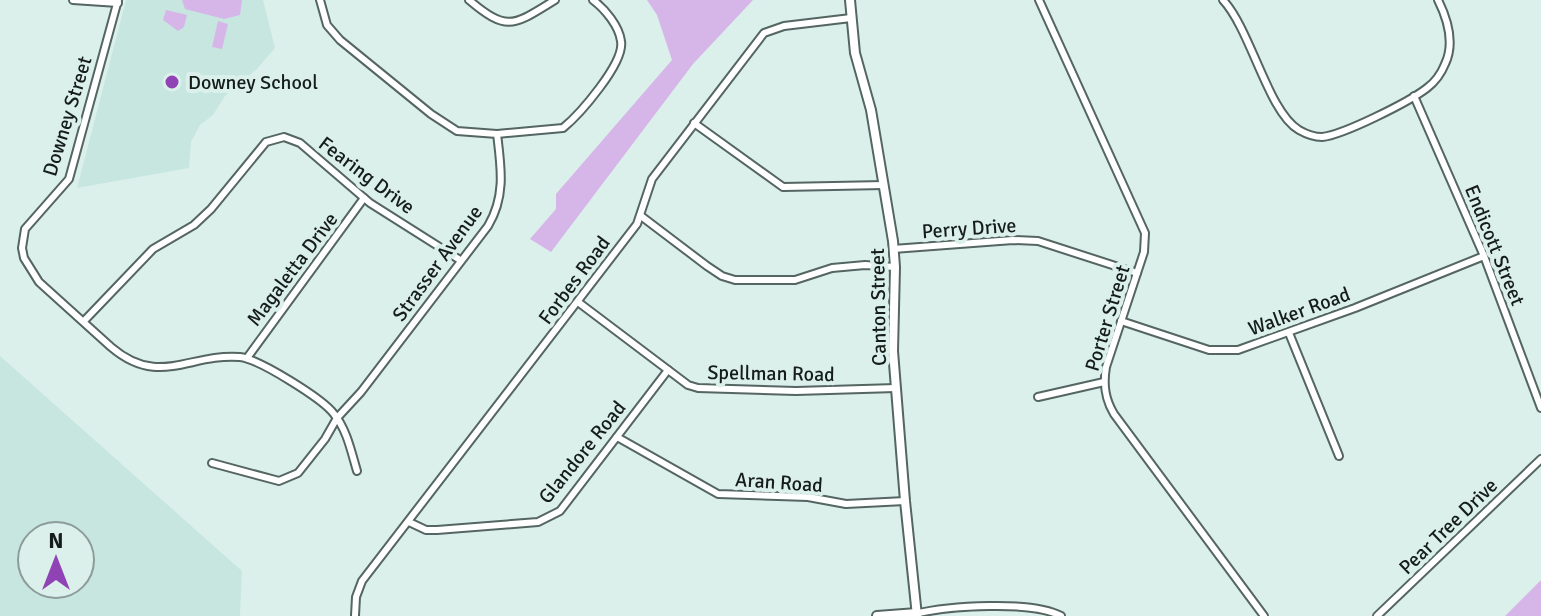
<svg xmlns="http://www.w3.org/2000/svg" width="1541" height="616" font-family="Signika,sans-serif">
  <rect width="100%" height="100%" fill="#dcf0eb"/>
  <!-- built -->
  <g fill="#c8e6e0" fill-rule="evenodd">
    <polygon points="126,0 263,0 275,48 257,69 225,96 213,115 200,125 191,142 189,168 77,188"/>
    <path d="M 0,356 L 242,571 L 240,616 L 0,616 ZM 80,536 L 80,584 L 32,584 L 32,536 Z"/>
  </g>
  <!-- green -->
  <g fill="#d6b5e8">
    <polygon points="182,0 242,0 240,15 224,19 185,9"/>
    <polygon points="647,0 753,0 693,64 551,252 530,239 556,209 556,194 672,60 657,15"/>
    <polygon points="166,10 187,15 184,27 178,31 163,20"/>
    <polygon points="218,21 228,24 222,49 212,47"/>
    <polygon points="1541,580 1541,616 1505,616"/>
  </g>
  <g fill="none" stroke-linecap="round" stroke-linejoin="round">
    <defs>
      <g id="street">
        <polyline points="73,0 118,3"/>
        <path d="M 118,0 L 69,179 L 25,229 L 22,248 L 24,258 L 39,282 L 111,347 C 159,388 189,353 240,357 C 259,359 323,399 334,414 C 347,430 351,451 357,471"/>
        <path d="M 469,0 C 508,33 514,25 555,0"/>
        <path d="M 1039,0 L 1145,233 L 1144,252 L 1106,367 C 1103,385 1105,399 1114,414 L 1264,616"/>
        <path d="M 1223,0 C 1251,30 1268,112 1299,130 C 1306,134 1313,137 1322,137 C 1343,135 1409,102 1427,88 C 1435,82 1441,74 1445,64 C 1455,43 1448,20 1438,0"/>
        <polyline points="1414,96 1484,256 1541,408"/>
        <polyline points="694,123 783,187 884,185"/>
        <path d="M 497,134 L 563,128 C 579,115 625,63 621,41 C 619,26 605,9 593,0"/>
        <polyline points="641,216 707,266 722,276 735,280 795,280 832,268 865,265 895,267"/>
        <polyline points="893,249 1013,240 1038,241 1137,273"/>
        <polyline points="578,302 688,385 698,388 796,391 896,388"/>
        <polyline points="84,321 153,249 194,225 211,209 266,142 284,137 300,143 370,203 460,260"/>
        <polyline points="1121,321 1209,350 1238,350 1355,308 1484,256"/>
        <polyline points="1289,333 1339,456"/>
        <polyline points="247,358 364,198"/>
        <polyline points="1038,397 1104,382"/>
        <polyline points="617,437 718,494 808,497 846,504 905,501"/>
        <path d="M 212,463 L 279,481 L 298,473 L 325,439 L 337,418 L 361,392 L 488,226 C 506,196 501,167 497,134 L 457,131 L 431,114 L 340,40 L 327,25 L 320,0"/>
        <polyline points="409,522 426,530 437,530 538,522 560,511 668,370"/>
        <path d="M 915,614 C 947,606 1032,600 1061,616"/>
        <polyline points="355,616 356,597 362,581 637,224 652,179 764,33 784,26 851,18"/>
        <polyline points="1377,616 1541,459"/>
      </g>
      <g id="secondary">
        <polyline points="850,0 855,53 871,110 893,241 895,267 893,351 905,501 917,616"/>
        <polyline points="877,616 917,613"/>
      </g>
    </defs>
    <!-- street casing -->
    <use href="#street" stroke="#546562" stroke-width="10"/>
    <!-- secondary casing -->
    <use href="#secondary" stroke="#546562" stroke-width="12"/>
    <!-- street -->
    <use href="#street" stroke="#fff" stroke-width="6"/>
    <!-- secondary -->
    <use href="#secondary" stroke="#fff" stroke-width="8"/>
  </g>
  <!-- markers -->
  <circle fill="#9043b4" stroke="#dcf0eb" stroke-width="3" cx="172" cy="82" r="8"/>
  <g text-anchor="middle" stroke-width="8" stroke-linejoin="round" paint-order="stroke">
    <!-- poi labels -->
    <g font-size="20" fill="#151d1b" stroke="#dcf0eb" text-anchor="start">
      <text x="188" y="89">Downey School</text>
    </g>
    <!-- street labels -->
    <g font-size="20" fill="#151d1b" stroke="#dcf0eb">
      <text transform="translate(67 116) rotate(-73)" y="7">Downey Street</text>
      <text transform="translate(367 175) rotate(37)" y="7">Fearing Drive</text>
      <text transform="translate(969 228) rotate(-4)" y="7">Perry Drive</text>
      <text transform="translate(1495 245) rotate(68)" y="7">Endicott Street</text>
      <text transform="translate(437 263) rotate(-54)" y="7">Strasser Avenue</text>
      <text transform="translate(292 269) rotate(-53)" y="7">Magaletta Drive</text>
      <text transform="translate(574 280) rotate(-53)" y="7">Forbes Road</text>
      <text transform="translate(878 307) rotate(-91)" y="7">Canton Street</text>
      <text transform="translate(1299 311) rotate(-20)" y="7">Walker Road</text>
      <text transform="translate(1107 318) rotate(-73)" y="7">Porter Street</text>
      <text transform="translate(771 373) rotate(1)" y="7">Spellman Road</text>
      <text transform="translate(582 452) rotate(-51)" y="7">Glandore Road</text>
      <text transform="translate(779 482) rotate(4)" y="7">Aran Road</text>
      <text transform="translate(1448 526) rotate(-44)" y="7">Pear Tree Drive</text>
    </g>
  </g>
  <!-- north arrow -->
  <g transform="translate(56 560)"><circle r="38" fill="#dcf0eb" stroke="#8c9c98" stroke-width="2"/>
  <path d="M0-6L14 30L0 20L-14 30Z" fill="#9043b4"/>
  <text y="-12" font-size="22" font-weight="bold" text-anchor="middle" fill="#151d1b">N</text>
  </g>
</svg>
